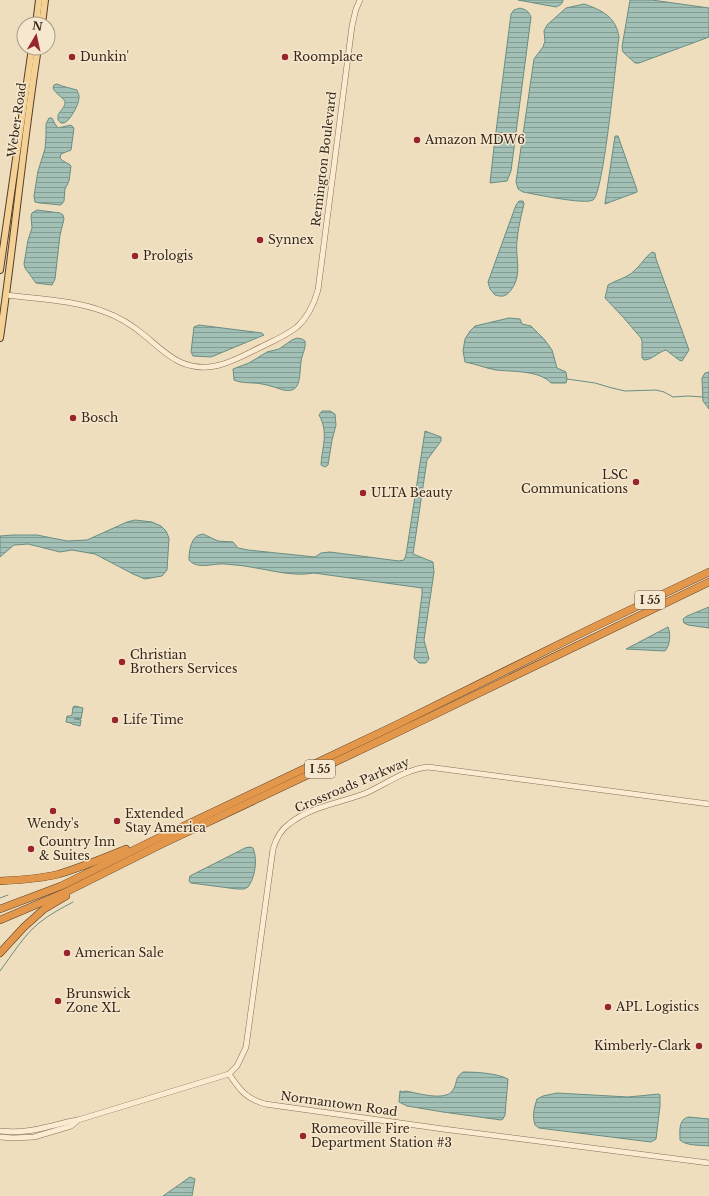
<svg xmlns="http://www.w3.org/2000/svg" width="709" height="1196" font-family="'Libre Baskerville',serif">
  <defs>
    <pattern id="water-rules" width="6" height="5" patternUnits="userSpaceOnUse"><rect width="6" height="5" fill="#a2c0b6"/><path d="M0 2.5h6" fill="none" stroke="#859c93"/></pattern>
  </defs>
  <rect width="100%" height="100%" fill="#efdebe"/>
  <!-- water -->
  <g fill="url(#water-rules)" stroke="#698e83">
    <path d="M 518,0 L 563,0 C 563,4 560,5 556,7 Z"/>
    <polygon points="630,0 652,0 709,8 709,37 639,63 635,63 623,52 622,47"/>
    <path d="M 584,4 C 602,10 616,17 619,37 C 616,58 604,193 593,200 C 585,205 534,194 523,192 L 518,189 L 516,182 L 534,59 L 543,47 L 545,41 L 544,31 L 547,25 L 566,8 Z"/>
    <path d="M 520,8 C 526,10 528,10 531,17 L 511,171 L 507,181 L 490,183 L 494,147 L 511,14 L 514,10 Z"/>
    <path d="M 57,84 C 64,87 70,88 77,90 C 77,91 79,94 79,96 C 80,102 72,117 67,121 C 65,123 64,123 61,123 L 58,120 L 58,115 C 60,111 65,107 65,103 C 66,99 55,94 53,88 L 54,85 Z"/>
    <polygon points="49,118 52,118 55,124 58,128 71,125 74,128 71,150 61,154 60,158 63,161 69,164 71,166 69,181 65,189 64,201 61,205 40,203 35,202 34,196 38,171 45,149 46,136 46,124"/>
    <polygon points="615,136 618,136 637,190 637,192 605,204 605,203"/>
    <path d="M 519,201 L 523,201 L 524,204 C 521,216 518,229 517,241 C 515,258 523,274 511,290 C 506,297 502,297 495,295 L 490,289 L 488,282 L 516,205 Z"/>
    <polygon points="37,210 60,213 63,215 64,219 60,235 55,279 52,285 36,283 25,268 24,264 28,240 32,228 31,216 32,213"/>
    <path d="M 652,252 L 655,253 L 656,259 L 689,350 L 682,361 L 679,360 L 666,350 C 658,352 652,360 644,360 L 642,358 L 642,341 L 641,338 L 623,317 L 605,298 L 608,285 C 616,280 627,278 634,271 C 641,265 645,257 652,252 Z"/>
    <path d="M 509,318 L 520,319 L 522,324 L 531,326 L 544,339 L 552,350 L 557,368 L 566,372 L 567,379 L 566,383 L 551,383 C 539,370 513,372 496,370 C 485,368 476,364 465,362 L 463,351 L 465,339 L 470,331 L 475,326 Z"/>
    <polygon points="199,325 262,333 264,335 211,357 193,356 191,352 194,327"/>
    <path d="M 297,338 L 302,339 L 305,341 C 306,350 302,353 301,362 C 299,377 302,396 280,389 C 274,387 268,385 262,384 C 253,382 243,384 234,380 L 233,369 L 249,363 L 267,352 L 279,349 L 292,340 Z"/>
    <polygon points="709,372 709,409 703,401 702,378 705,373"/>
    <path d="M 322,411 L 330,411 L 335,414 L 336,425 L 332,440 L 328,465 L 325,467 L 321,465 C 322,446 329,433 319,415 Z"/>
    <path d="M 425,431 L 441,437 L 441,441 L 427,460 L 413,554 L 433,562 L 434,572 L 424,640 L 429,659 L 426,663 L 419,663 L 414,658 L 422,594 L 422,588 L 314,573 C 293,577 271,570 250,567 C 241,565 233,565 225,564 C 214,563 197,570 189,560 C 189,550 191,535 203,534 L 218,541 L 233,542 L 238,548 L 248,550 L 315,557 L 321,553 L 330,552 L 399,561 L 404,560 L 406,555 Z"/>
    <polygon points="135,520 152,522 161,526 166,531 169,538 167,570 162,576 145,579 133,574 95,554 72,550 60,552 28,544 14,545 0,557 0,536 13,535 37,535 67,541 87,540 127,522"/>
    <polygon points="709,607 709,628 688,625 684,623 683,619 687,616"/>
    <path d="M 668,627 C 671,634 670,646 665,651 L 626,649 Z"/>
    <polygon points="75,706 83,708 81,719 75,718 74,719 81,720 80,726 72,724 71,723 66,722 67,716 70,716 72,715 73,707"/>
    <path d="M 250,847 L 253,848 C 258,859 255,878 248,887 L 244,889 L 237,889 L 191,883 L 189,881 L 190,876 L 245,848 Z"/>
    <path d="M 463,1072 C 476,1072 496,1073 508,1079 L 505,1115 L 503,1119 L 501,1120 L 443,1112 L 407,1106 L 399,1102 L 400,1091 L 401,1091 L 402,1092 L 406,1091 C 417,1093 446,1102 453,1090 C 458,1082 454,1078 463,1072 Z"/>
    <path d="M 557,1093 L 628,1097 L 659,1094 L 660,1095 L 660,1106 L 656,1139 L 651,1142 L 539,1128 L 535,1125 C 532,1116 534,1108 537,1099 L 543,1096 Z"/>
    <path d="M 689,1117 L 709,1119 L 709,1146 C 700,1145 686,1146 680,1140 C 680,1131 678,1119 689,1117 Z"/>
    <polygon points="190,1177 195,1179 192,1196 163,1196"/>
  </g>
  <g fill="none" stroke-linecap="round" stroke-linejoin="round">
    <!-- stream -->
    <g stroke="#698e83" stroke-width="1">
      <polyline points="567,379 595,383 612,388 625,391 656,390 664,392 673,397 688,396 703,397"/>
      <polyline points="0,898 8,895"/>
      <path d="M 0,971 C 12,955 24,935 39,923 C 50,914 62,908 73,902"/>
    </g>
    <defs>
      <g id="minor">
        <path d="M 6,295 C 38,299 75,300 105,312 C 119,317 132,325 144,335 C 155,344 167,356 180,362 C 211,376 236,359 263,346 C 275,340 287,335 297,327 C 308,317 314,304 318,290 L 352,26 L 356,9 L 360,0"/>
        <path d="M 229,1074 C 240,1090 245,1098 265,1104 L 443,1129 L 709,1163"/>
        <path d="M 0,1131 C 16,1133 32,1131 47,1127 C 58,1125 68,1121 78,1120 L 229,1074 L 237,1066 L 246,1047 L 273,849 C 276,839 280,830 289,824 C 311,806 341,803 366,793 C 386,784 406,769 428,767 L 709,804"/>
        <polyline points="0,1137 13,1138 34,1137 71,1126 78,1120"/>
      </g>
      <g id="major">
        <polyline points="36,24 39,0"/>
        <polyline points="42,24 45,0"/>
        <polyline points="0,270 32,48"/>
        <path d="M 0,338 C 14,242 23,144 38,48"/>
      </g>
      <g id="highway">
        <path d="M 0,881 C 20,880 40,879 59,874 C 82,867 104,858 126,849"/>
        <polyline points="0,909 61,886 148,843 396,725 592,628 709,572"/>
        <polyline points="0,920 66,892 164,843 388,737 709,582"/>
        <polyline points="0,953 24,927 44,909 66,896"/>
      </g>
    </defs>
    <!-- minor casing -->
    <use href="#minor" stroke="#886e56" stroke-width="6"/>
    <!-- major casing -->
    <use href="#major" stroke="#553c2b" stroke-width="8"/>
    <!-- highway casing -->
    <use href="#highway" stroke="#553c2b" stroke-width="8"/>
    <!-- minor -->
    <use href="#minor" stroke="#faebd1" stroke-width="5"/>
    <!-- major -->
    <use href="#major" stroke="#f4d194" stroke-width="6"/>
    <!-- highway -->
    <use href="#highway" stroke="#e2974b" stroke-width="7"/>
  </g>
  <!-- markers -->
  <g fill="#98252c" stroke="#f6e8ce" stroke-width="1.5">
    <circle cx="72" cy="57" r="4"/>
    <circle cx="285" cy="57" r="4"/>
    <circle cx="417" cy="140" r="4"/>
    <circle cx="260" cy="240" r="4"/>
    <circle cx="135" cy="256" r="4"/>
    <circle cx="73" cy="418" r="4"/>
    <circle cx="636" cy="482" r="4"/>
    <circle cx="363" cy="493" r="4"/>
    <circle cx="122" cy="662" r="4"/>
    <circle cx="115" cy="720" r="4"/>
    <circle cx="53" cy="811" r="4"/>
    <circle cx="117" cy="821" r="4"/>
    <circle cx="31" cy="849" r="4"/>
    <circle cx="67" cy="953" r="4"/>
    <circle cx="58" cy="1001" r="4"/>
    <circle cx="608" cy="1007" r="4"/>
    <circle cx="699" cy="1046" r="4"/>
    <circle cx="303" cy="1136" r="4"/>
  </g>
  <g text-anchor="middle" stroke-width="3" stroke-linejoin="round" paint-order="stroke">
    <!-- shield labels -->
    <g fill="#f6e8ce" stroke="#706151" stroke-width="1">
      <rect x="635" y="591" width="30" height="18" rx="3"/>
      <rect x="305" y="760" width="30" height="18" rx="3"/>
    </g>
    <g font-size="11" font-weight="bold" fill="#36271b">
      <text x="650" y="604">I 55</text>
      <text x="320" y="773">I 55</text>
    </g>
    <!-- poi labels -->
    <g font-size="12" fill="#36271b" stroke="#f6e8ce" text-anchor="start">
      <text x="80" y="61">Dunkin'</text>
      <text x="293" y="61">Roomplace</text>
      <text x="425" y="144">Amazon MDW6</text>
      <text x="268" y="244">Synnex</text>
      <text x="143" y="260">Prologis</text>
      <text x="81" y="422">Bosch</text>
      <text x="628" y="479" text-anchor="end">LSC<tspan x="628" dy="14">Communications</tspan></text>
      <text x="371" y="497">ULTA Beauty</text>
      <text x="130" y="659">Christian<tspan x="130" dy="14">Brothers Services</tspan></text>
      <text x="123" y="724">Life Time</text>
      <text x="125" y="818">Extended<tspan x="125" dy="14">Stay America</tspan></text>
      <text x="53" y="828" text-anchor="middle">Wendy's</text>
      <text x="39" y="846">Country Inn<tspan x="39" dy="14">&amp; Suites</tspan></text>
      <text x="75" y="957">American Sale</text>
      <text x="66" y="998">Brunswick<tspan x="66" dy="14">Zone XL</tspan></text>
      <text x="616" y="1011">APL Logistics</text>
      <text x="691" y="1050" text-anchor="end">Kimberly-Clark</text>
      <text x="311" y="1133">Romeoville Fire<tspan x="311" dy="14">Department Station #3</tspan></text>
    </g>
    <!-- street labels -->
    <g font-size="12" fill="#36271b" stroke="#f6e8ce">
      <text transform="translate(17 120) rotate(-82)" y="4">Weber Road</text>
      <text transform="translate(324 159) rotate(-83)" y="4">Remington Boulevard</text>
      <text transform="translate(352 785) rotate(-23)" y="4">Crossroads Parkway</text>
      <text transform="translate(339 1104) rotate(8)" y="4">Normantown Road</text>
    </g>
  </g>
  <!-- north arrow -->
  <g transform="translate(36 36) rotate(9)"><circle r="19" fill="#f6e8ce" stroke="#a99b86"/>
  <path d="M0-3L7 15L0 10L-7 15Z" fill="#98252c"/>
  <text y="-6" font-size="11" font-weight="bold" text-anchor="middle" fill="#36271b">N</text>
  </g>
</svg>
